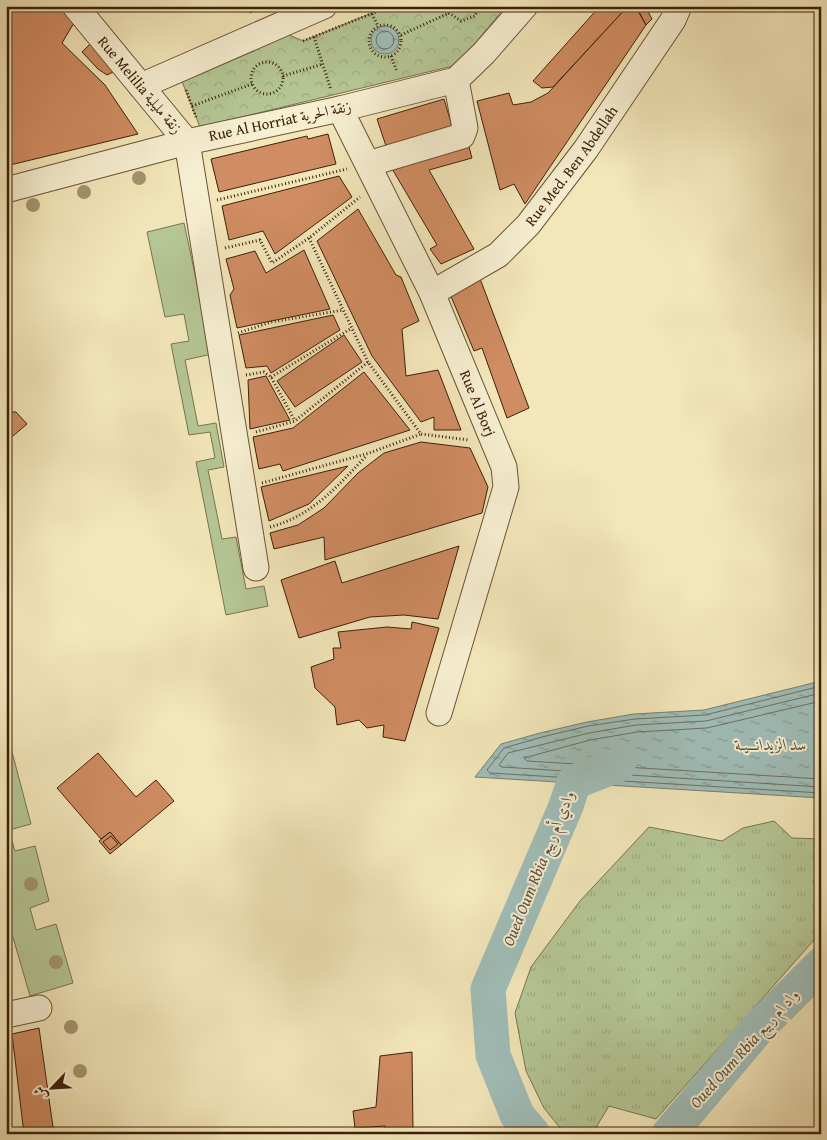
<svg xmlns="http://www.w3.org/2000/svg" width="827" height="1140" font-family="'Gentium Book Plus',Amiri,serif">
  <defs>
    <pattern id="grass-tufts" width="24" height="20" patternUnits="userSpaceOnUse" patternTransform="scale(1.25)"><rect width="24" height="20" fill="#b5c795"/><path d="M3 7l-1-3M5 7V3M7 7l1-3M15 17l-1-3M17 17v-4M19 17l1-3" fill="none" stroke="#9dab7f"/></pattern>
    <pattern id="park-crowns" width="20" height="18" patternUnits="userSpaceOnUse" patternTransform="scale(1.25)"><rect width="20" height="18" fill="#b5c795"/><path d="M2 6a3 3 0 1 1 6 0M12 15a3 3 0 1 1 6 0" fill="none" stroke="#9dab7f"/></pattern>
    <pattern id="water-ripples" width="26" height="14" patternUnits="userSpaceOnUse" patternTransform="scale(1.25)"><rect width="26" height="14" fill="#a0beb9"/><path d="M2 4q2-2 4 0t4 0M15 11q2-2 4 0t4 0" fill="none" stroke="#849a95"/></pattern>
  </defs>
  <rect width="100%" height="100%" fill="#f3e7ba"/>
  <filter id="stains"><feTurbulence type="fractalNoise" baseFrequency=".004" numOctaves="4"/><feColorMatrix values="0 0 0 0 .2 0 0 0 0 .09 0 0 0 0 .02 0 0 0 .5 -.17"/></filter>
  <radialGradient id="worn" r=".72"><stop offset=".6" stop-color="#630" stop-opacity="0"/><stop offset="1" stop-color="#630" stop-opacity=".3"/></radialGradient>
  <!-- grass -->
  <polygon fill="url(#grass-tufts)" stroke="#797450" points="774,821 792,838 821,839 821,932 656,1119 609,1106 592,1134 565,1134 544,1108 526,1071 515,1013 531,967 580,901 649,827 722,841 743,828"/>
  <!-- park -->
  <polygon fill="url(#park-crowns)" stroke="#797450" points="389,6 506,6 457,65 200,127 181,79 287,34 303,41"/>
  <!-- garden -->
  <g fill="#b5c795" stroke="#797450">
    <polygon points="184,223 212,354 185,360 198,426 216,423 224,467 208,470 222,539 236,537 246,589 264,586 268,606 226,615 196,462 215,458 210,432 189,435 171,344 189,341 184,314 165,317 147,232"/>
    <polygon points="11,748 31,824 9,830 15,851 35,846 49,901 30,908 36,930 56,924 73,983 30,996 12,934 6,935 6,750"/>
  </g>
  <!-- water -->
  <g fill="url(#water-ripples)" stroke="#787f73">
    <circle cx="385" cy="40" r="14"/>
    <polygon points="821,681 821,798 475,777 501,744 540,733 587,722 634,714 704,710"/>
  </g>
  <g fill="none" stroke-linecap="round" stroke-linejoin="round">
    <!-- shore -->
    <g stroke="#6e6f62" stroke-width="1">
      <circle cx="385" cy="40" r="9"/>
      <polyline points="821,686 705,715 635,719 588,726 542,737 504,748 487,770 490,773 821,793"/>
      <polyline points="821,693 706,721 636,725 589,733 508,753 499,765 502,767 821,787"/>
      <polyline points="821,701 707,728 637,732 590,740 524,758 527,761 821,779"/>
    </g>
    <!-- river -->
    <g stroke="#a0beb9" stroke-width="35">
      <polyline points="533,1134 517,1115 493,1055 488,989 566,806 574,782 618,765"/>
      <polyline points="669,1134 759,1027 821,965"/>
    </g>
  </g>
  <!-- building -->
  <g fill="#d08c62" stroke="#3d200a">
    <polygon points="6,6 59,6 75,21 62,43 105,85 138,134 6,166"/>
    <polygon points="600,6 628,6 553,87 542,88 533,81"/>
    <polygon points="628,6 635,6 646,25 525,204 514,184 500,190 477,101 509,93 513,105 531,102 548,93"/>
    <polygon points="636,6 645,6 652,19 646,25"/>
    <polygon points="96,38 113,72 107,75 98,69 82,52"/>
    <polygon points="444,99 452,126 386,146 377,119"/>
    <polygon points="328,134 336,164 219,192 211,159 307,136 308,139"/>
    <polygon points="469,147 472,158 429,170 474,249 441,264 430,249 437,245 391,167"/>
    <polygon points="339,176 352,197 275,254 263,231 229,240 222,206"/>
    <polygon points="358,209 396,275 401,277 419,321 402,329 406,376 438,370 461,430 434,430 434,417 421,422 372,356 317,241"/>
    <polygon points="304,250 330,309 237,328 230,295 234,289 226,259 255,251 266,273"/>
    <polygon points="479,276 529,408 507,418 482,348 474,351 450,294"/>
    <polygon points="333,315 340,330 271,373 267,366 246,368 239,335"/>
    <polygon points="344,335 362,362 295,407 277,381"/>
    <polygon points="364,372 410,430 283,471 280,464 259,469 253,437 293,428"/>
    <polygon points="266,376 290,420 250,429 248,380"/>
    <polygon points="6,412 16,412 27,424 6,442"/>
    <polygon points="421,442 470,448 488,487 482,513 325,560 324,537 274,549 270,533 298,525 324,508 358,473 384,453"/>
    <polygon points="348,466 309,504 269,521 261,487"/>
    <polygon points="459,546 438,619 404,615 370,617 299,638 281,580 335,561 342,583"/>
    <polygon points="412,622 439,628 405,741 383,737 384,725 367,728 359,720 337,725 335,707 315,688 311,667 334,659 333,648 341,648 338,632 387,627 411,629"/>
    <polygon points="98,753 136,797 156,780 174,801 121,845 110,832 101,839 57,788"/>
    <polygon points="110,832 121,845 110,854 99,841"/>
    <polygon points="111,836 118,844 110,850 103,842"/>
    <polygon points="39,1028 54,1134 24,1134 12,1034"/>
    <polygon points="412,1052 413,1132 418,1134 386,1134 385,1126 355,1128 353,1111 376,1107 380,1056"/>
  </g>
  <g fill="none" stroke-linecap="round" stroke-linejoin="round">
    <defs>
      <g id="minor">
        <polyline points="75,6 187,142 256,568"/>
        <polyline points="141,86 324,6"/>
        <path id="s1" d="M 340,109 L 432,293 L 504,467 L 506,487 L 439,713"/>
        <polyline points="368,164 462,136 465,128 456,80"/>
        <polyline points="6,190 187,142 340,109 456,80 484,53 525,6"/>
        <path id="s2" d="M 432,293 L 498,255 L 528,225 L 586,149 L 673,20 L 679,6"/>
        <polyline points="6,1015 39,1008"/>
      </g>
    </defs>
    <!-- minor casing -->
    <use href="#minor" stroke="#6a5236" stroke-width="27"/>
    <!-- path -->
    <g stroke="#3d200a" stroke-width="3" stroke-dasharray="1 2.5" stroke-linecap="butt">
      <polyline points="247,6 252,14"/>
      <polyline points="447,6 449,13 461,21 475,16 479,6"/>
      <polyline points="372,14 378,26"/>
      <circle cx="385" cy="41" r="16"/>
      <polyline points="401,35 449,13"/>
      <polyline points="314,37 331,90"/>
      <polyline points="303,41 391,6"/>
      <polyline points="391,56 397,72"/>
      <circle cx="267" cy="78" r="16"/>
      <polyline points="283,76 323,64"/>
      <polyline points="186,90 196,117"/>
      <polyline points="192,106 252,84"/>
      <polyline points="217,200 347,169"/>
      <polyline points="309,238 368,362"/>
      <polyline points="225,248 260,240 272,263 309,238 360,197"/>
      <polyline points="238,333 271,322 343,310"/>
      <polyline points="246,375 264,372 271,377 295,421"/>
      <polyline points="271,377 352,328"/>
      <polyline points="256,432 295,421 368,362 421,434 469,440"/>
      <polyline points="262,483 369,453 421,434"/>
      <path d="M 270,527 C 312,516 338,486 367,455"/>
    </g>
    <!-- minor -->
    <use href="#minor" stroke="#f7efd2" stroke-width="25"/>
  </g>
  <!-- trees -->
  <g fill="#a39570">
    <circle cx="139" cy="178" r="7"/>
    <circle cx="84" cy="192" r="7"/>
    <circle cx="33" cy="205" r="7"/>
    <circle cx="31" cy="884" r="7"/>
    <circle cx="56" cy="962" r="7"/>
    <circle cx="71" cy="1027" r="7"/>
    <circle cx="80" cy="1071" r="7"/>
  </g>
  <g text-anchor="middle" stroke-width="4" stroke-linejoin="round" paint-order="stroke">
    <!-- street labels -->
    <g font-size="15" fill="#3d200a" stroke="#f7efd2">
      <text transform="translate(140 85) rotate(50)" y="5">Rue Melilia زنقة مليلية</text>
      <text transform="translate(280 121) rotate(-12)" y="5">Rue Al Horriat زنقة الحرية</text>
      <text dy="5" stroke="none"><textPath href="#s2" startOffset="192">Rue Med. Ben Abdellah</textPath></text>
      <text dy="5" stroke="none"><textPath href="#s1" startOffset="325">Rue Al Borj</textPath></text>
    </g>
    <!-- water labels -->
    <g font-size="16" font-style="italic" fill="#5b4f3f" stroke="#f7efd2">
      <text x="771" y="750">سد الزيدانـــيـة</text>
      <text transform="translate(538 868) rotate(-68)" y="6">Oued Oum Rbia وادي أم ربيع</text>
      <text transform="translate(744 1048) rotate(-48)" y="6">Oued Oum Rbia واد ام ربيع</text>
    </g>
  </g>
  <!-- margin -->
  <rect width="827" height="1140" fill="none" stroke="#f3e7ba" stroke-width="25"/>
  <rect x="8" y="8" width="812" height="1125" fill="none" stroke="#3d200a" stroke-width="2.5"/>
  <rect x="12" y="12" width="802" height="1115" fill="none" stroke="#3d200a"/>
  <!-- north arrow -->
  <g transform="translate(52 1088) rotate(245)" stroke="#f7efd2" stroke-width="4" paint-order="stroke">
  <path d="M0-4L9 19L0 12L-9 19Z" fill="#3d200a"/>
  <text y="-8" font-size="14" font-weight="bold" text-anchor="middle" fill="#3d200a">ش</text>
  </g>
  <rect width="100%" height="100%" filter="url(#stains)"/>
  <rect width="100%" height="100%" fill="url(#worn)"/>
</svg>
